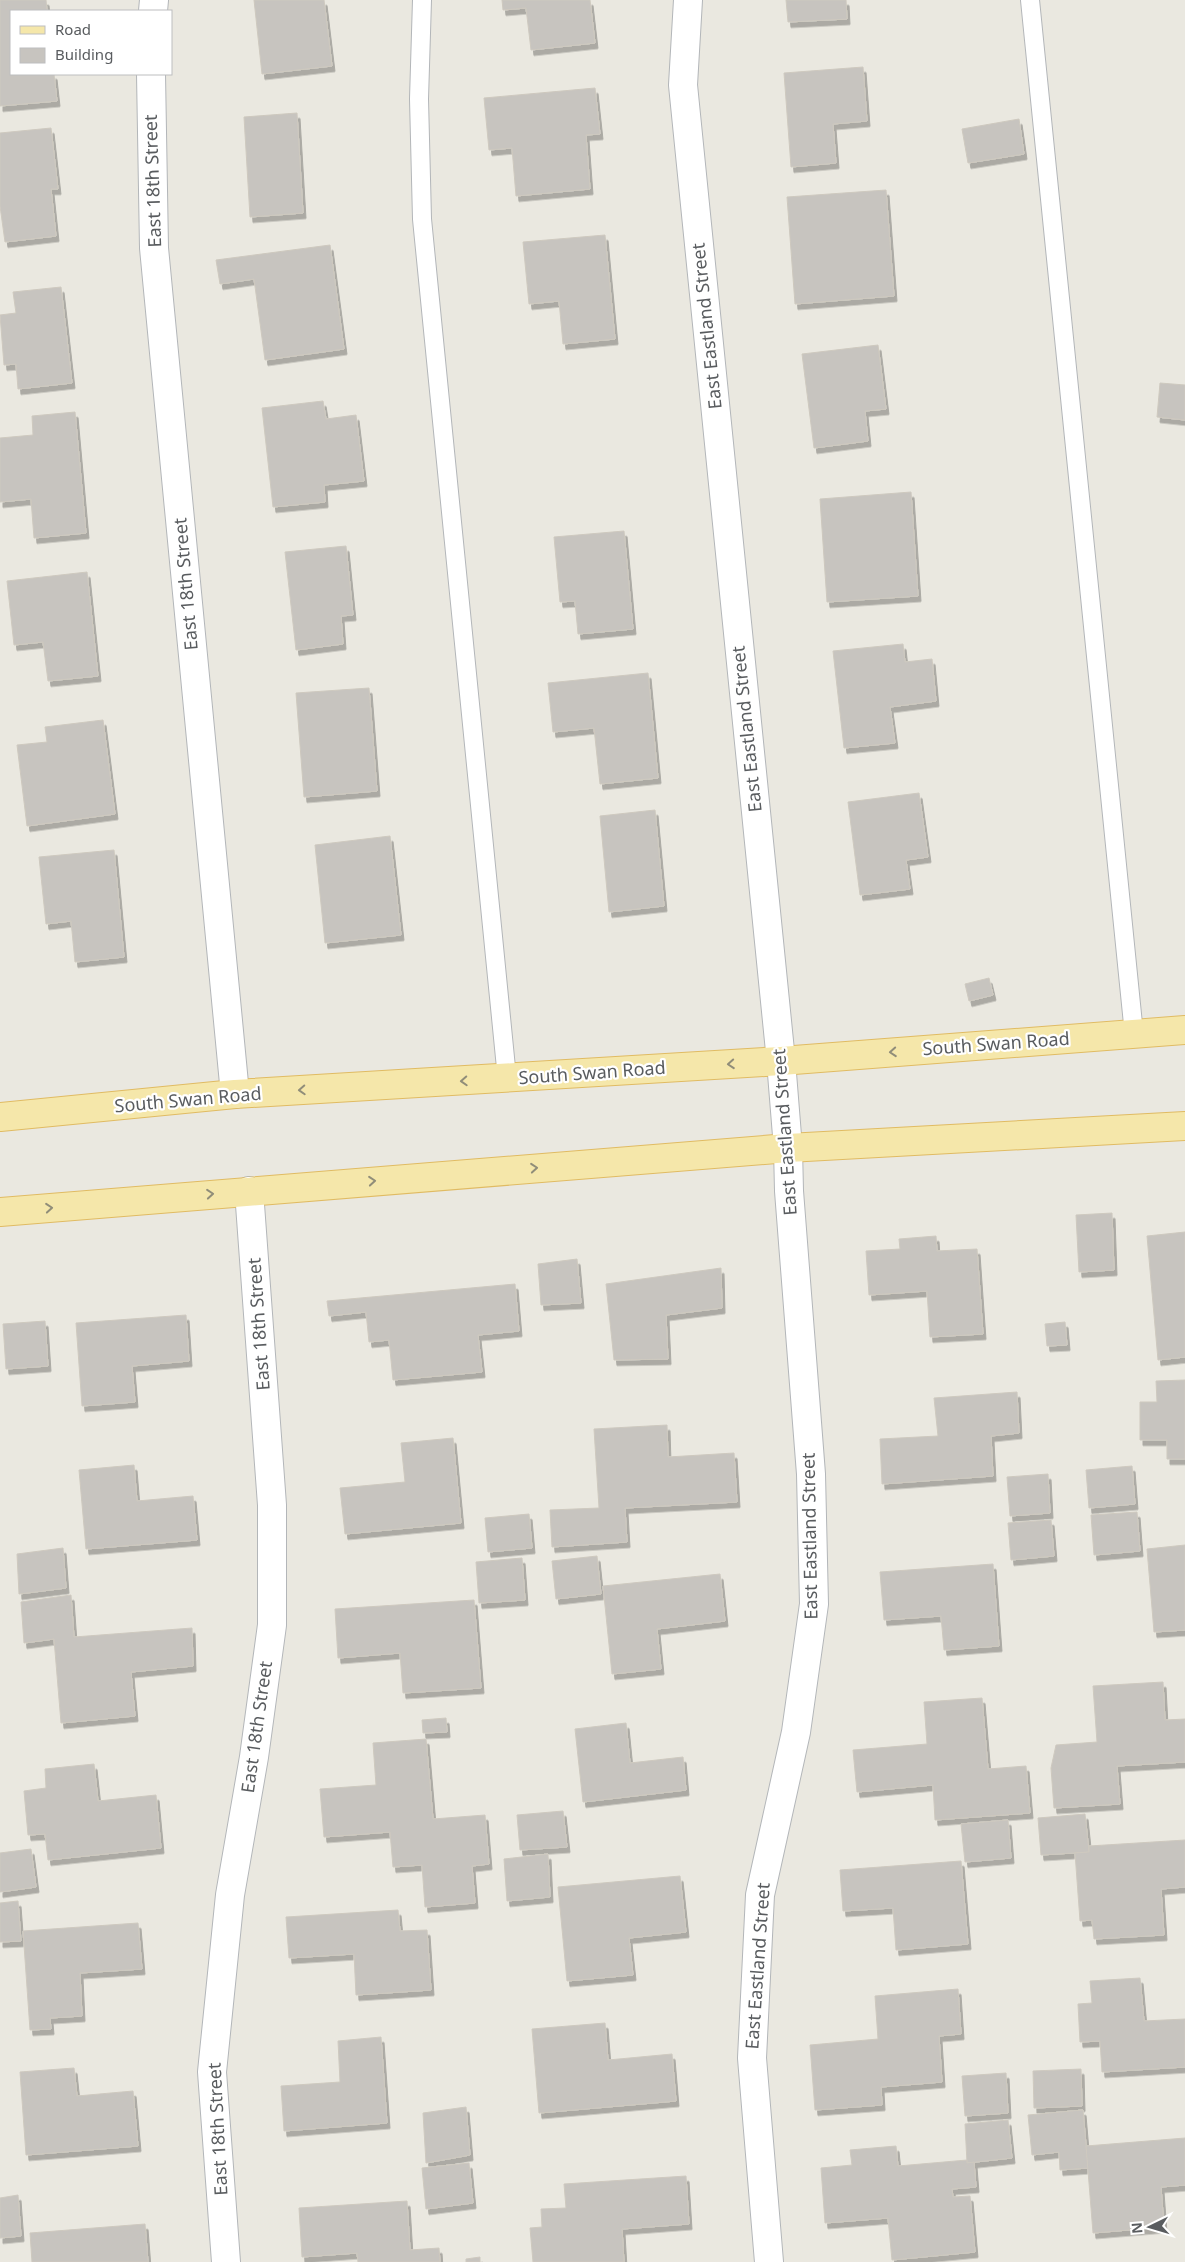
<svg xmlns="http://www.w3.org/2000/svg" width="1185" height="2262" font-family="'Noto Sans',sans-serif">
  <defs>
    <filter id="shadow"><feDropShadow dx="3" dy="5.5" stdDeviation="0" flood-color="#0004"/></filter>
  </defs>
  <rect width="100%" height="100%" fill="#eae8e0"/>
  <!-- building -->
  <g fill="#c7c4bf" stroke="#cec9bf" filter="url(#shadow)">
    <polygon points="0,0 46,0 47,11 11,11 11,74 54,74 57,101 0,106"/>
    <polygon points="254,0 324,0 332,66 262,74"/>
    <polygon points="502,0 590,0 595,43 531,50 526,8 503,10"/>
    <polygon points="786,0 846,0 847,19 788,22"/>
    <polygon points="863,67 867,121 833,124 836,163 791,167 784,73"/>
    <polygon points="595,88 600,134 586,135 590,189 516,196 512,148 489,150 484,98"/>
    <polygon points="297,113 303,213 250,217 244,117"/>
    <polygon points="1019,119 1024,154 968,163 962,129"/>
    <polygon points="51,128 58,189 51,189 56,236 5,242 0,206 0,133"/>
    <polygon points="886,190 894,296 795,304 787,197"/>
    <polygon points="605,235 615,339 563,344 559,301 529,304 523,242"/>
    <polygon points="330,245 344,349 265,360 254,279 220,284 216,260"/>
    <polygon points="61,287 72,383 18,389 16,364 4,365 0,315 16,313 13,292"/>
    <polygon points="878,345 886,409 865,411 868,441 814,448 802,354"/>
    <polygon points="1160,383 1185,385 1185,420 1157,417"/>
    <polygon points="323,401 326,419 356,415 364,481 324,485 325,502 273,507 262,408"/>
    <polygon points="75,412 86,533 34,538 31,499 0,502 0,438 33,435 32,416"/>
    <polygon points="911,492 918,596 827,602 820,499"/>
    <polygon points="624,531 633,629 578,634 575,601 560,602 554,537"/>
    <polygon points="346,546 353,615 341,616 343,644 296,650 285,552"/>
    <polygon points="87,572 98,676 48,681 43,642 14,645 7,581"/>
    <polygon points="903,644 905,662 932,659 936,701 890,707 895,743 844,748 833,651"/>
    <polygon points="648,673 658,778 600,784 594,728 553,732 548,683"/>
    <polygon points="369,688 377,791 304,797 296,693"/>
    <polygon points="103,720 115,814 27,826 17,745 47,742 45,727"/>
    <polygon points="919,793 928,857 906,860 910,889 860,895 848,802"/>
    <polygon points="655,810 664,906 609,912 600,816"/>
    <polygon points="390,836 401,935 325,943 315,845"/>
    <polygon points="114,850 124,957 75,962 71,921 46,924 39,857"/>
    <polygon points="989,978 993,995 969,1001 965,984"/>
    <polygon points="1112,1213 1114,1270 1079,1272 1076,1215"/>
    <polygon points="1185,1232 1185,1357 1158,1360 1147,1236"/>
    <polygon points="936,1236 937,1251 977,1249 983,1334 930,1337 927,1291 869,1295 866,1251 900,1249 899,1239"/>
    <polygon points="577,1259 581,1303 541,1305 538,1264"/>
    <polygon points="721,1268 722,1308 666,1315 668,1359 614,1360 606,1284"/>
    <polygon points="515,1284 519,1331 478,1335 482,1372 393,1380 389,1340 369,1342 366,1312 329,1316 327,1301"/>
    <polygon points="186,1315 189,1361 132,1366 135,1402 82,1406 76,1323"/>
    <polygon points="45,1321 48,1366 6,1369 3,1324"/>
    <polygon points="1065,1322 1067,1345 1047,1346 1045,1324"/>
    <polygon points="1185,1380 1185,1459 1167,1459 1167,1440 1140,1440 1140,1402 1157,1402 1156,1381"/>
    <polygon points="1017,1392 1019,1433 991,1436 993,1476 882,1484 880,1439 938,1436 934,1398"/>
    <polygon points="667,1425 668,1457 734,1453 737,1502 625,1508 627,1542 552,1547 550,1510 599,1508 594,1429"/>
    <polygon points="453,1438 461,1523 345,1534 340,1488 405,1482 401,1443"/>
    <polygon points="134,1465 137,1501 193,1496 197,1540 86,1549 79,1470"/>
    <polygon points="1132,1466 1135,1504 1089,1508 1086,1470"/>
    <polygon points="1048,1474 1050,1513 1010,1516 1007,1477"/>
    <polygon points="1137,1512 1140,1551 1094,1555 1091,1515"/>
    <polygon points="529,1514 532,1548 488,1552 485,1518"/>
    <polygon points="1051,1520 1054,1556 1011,1560 1008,1523"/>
    <polygon points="1185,1545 1185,1630 1154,1632 1147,1549"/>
    <polygon points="63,1548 66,1588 19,1594 17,1554"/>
    <polygon points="597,1556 601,1594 556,1599 552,1561"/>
    <polygon points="522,1558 525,1600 479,1603 476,1562"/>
    <polygon points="993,1564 999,1646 944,1650 941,1616 884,1620 880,1572"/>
    <polygon points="720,1574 725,1621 657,1629 661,1669 612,1674 603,1586"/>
    <polygon points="71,1595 74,1637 192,1628 193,1666 131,1672 135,1716 61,1723 54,1639 24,1643 21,1602"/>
    <polygon points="474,1600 481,1688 403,1693 400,1653 338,1658 335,1609"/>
    <polygon points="1163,1682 1165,1720 1185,1719 1185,1762 1117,1766 1120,1804 1054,1808 1051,1768 1056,1745 1097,1742 1093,1686"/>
    <polygon points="982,1698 988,1769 1026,1766 1030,1813 935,1820 933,1785 857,1792 853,1750 927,1744 924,1702"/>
    <polygon points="446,1718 447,1732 423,1733 422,1720"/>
    <polygon points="626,1723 630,1763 683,1757 686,1790 583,1802 575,1729"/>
    <polygon points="426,1739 433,1819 485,1815 489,1864 472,1866 475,1903 425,1907 422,1865 393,1867 390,1832 324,1837 320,1789 376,1785 373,1743"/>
    <polygon points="94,1764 98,1801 156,1795 161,1848 48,1860 45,1834 28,1835 24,1791 46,1788 45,1769"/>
    <polygon points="563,1811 567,1847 520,1850 517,1815"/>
    <polygon points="1085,1814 1089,1852 1041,1855 1038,1818"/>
    <polygon points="1008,1820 1011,1858 965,1862 961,1824"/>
    <polygon points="1185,1840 1185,1887 1161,1889 1164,1935 1094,1939 1092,1920 1080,1921 1075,1853 1089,1852 1089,1846"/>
    <polygon points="31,1849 36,1887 0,1892 0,1853"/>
    <polygon points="548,1854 550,1897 507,1901 504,1859"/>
    <polygon points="961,1861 968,1944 896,1950 893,1908 843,1911 840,1870"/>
    <polygon points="680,1876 686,1932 629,1938 633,1975 567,1981 558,1887"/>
    <polygon points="18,1901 21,1941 0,1942 0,1903"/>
    <polygon points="398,1910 400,1931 427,1930 431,1990 356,1995 354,1954 289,1958 286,1917"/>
    <polygon points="138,1923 142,1969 80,1973 82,2016 50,2018 51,2029 30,2030 23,1931"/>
    <polygon points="1140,1978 1144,2021 1185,2019 1185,2067 1102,2072 1100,2041 1080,2042 1078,2004 1092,2003 1090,1981"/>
    <polygon points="958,1989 961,2034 939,2036 942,2082 881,2087 882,2105 815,2110 810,2045 878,2039 875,1996"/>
    <polygon points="605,2023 608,2060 672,2054 676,2101 539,2113 532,2029"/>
    <polygon points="381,2037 387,2123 284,2131 281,2086 340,2082 338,2041"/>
    <polygon points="74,2068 77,2096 133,2091 138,2146 26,2155 20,2072"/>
    <polygon points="1081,2069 1082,2106 1034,2108 1033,2071"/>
    <polygon points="1006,2073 1008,2113 965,2116 962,2076"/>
    <polygon points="466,2107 470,2155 426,2163 423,2113"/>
    <polygon points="1083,2110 1088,2168 1060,2170 1059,2152 1032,2155 1028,2115"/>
    <polygon points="1008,2120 1012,2158 967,2163 965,2124"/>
    <polygon points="1185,2138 1185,2185 1161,2187 1164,2227 1093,2233 1086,2146"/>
    <polygon points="896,2146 898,2166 967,2160 967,2163 974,2162 976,2187 952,2189 953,2197 970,2196 975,2252 892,2260 888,2218 825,2223 821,2168 852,2165 850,2150"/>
    <polygon points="469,2163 473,2203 426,2209 422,2168"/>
    <polygon points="686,2176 689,2224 622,2229 624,2262 533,2262 530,2228 542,2227 541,2209 566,2208 564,2184"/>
    <polygon points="18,2195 21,2236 0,2238 0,2198"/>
    <polygon points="407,2201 410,2250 439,2248 440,2262 358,2262 357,2253 302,2257 299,2208"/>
    <polygon points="145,2224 148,2262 32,2262 30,2233"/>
    <polygon points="480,2257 480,2262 466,2262 466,2259"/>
  </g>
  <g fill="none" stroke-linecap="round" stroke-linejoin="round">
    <defs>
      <g id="lane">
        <polyline points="422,0 419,99 422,219 507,1078"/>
        <polyline points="1030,0 1134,1034"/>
      </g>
      <g id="street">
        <polyline points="688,0 683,85 781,1061 788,1148 789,1191 811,1474 814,1604 796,1732 760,1895 752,2058 769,2262"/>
        <polyline points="153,11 154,0"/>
        <polyline points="151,74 154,248 235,1094"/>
        <polyline points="226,2262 212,2072 230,1895 254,1757 272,1625 272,1505 249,1191"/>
      </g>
      <g id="primary">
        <polyline points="0,1117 235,1094 781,1061 1185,1030"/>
        <polyline points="0,1212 788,1148 1185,1126"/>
      </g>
    </defs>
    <!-- lane casing -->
    <use href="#lane" stroke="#b3b6b9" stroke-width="20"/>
    <!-- street casing -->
    <use href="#street" stroke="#b3b6b9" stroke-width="30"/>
    <!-- primary casing -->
    <use href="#primary" stroke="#e0bb63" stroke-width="30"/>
    <!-- lane -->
    <use href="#lane" stroke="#fff" stroke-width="18"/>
    <!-- street -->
    <use href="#street" stroke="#fff" stroke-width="28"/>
    <!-- primary -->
    <use href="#primary" stroke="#f5e7aa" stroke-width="28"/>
  </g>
  <!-- one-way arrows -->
  <defs><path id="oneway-chevron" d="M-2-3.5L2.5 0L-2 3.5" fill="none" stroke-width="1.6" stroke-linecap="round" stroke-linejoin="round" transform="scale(1.25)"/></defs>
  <g stroke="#908d79">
    <use href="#oneway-chevron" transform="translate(893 1052) rotate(176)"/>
    <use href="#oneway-chevron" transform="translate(731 1064) rotate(176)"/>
    <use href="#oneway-chevron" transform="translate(464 1081) rotate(177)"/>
    <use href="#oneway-chevron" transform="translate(302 1090) rotate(177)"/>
    <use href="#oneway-chevron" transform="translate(534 1168) rotate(-5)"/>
    <use href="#oneway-chevron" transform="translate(372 1181) rotate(-5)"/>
    <use href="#oneway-chevron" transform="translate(210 1194) rotate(-5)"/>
    <use href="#oneway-chevron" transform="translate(49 1208) rotate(-5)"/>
  </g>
  <g text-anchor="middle" stroke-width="4.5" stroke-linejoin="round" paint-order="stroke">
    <!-- street labels -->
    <g font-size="18" fill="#595c5f" stroke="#fff">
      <text transform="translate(153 181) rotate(-92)" y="6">East 18th Street</text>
      <text transform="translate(707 326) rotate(-96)" y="6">East Eastland Street</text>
      <text transform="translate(186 584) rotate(-95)" y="6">East 18th Street</text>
      <text transform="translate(747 729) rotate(-96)" y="6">East Eastland Street</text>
      <text transform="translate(996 1044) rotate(-4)" y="6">South Swan Road</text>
      <text transform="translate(592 1073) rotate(-4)" y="6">South Swan Road</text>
      <text transform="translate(188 1100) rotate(-5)" y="6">South Swan Road</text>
      <text transform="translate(785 1132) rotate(-94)" y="6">East Eastland Street</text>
      <text transform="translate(259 1324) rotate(-94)" y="6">East 18th Street</text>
      <text transform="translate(810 1536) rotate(-91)" y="6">East Eastland Street</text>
      <text transform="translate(257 1727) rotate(-82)" y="6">East 18th Street</text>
      <text transform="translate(758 1966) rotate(-86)" y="6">East Eastland Street</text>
      <text transform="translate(218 2129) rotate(-93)" y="6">East 18th Street</text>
    </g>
  </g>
  <!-- legend -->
  <rect x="10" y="10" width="162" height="65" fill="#ffffff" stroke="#bdbebf"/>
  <rect x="20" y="26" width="25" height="8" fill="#f5e7aa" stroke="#bdbebf"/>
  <text x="55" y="35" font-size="15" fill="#595c5f">Road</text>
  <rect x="20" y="48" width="25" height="15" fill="#c7c4bf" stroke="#bdbebf"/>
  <text x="55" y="60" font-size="15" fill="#595c5f">Building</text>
  <!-- north arrow -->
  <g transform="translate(1150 2227) rotate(265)" stroke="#ffffff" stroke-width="4" paint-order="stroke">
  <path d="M0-4L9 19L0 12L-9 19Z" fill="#595c5f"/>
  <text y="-8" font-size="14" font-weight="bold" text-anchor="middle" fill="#595c5f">N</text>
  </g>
</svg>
